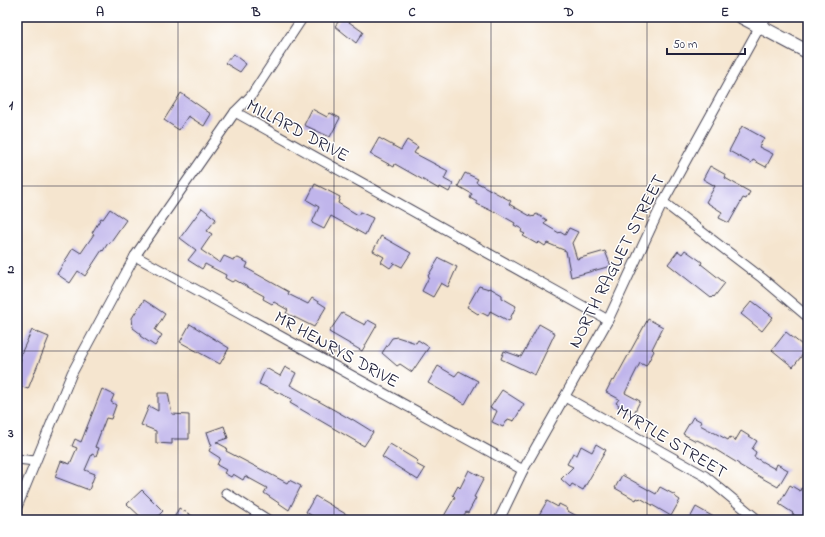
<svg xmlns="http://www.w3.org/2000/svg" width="825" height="537" font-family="'Indie Flower',sans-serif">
  <rect width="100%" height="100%" fill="#fff"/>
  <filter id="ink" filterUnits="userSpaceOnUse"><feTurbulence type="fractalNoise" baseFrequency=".025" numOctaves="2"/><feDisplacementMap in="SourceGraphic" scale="8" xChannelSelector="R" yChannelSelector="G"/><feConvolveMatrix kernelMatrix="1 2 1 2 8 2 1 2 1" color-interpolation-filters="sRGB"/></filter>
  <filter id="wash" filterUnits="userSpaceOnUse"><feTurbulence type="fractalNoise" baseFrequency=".012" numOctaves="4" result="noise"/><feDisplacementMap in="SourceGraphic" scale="16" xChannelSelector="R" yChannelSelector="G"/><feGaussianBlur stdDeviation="0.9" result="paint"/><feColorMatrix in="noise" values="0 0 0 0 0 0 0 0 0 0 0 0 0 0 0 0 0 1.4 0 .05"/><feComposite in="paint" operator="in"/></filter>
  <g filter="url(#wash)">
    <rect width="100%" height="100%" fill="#f5e5cf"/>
    <g id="blocks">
      <!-- building -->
      <g fill="#c0b5eb">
        <polygon points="342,17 363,32 356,43 335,26"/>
        <polygon points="233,54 246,64 240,72 225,63"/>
        <polygon points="181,93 211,114 204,126 188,116 179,130 164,120"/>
        <polygon points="312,109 327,117 330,113 340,118 330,137 304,125"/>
        <polygon points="742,126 764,138 759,147 773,154 766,167 753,160 751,163 729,151"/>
        <polygon points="379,138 401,150 407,140 418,147 414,153 448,171 444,179 453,184 449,192 440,187 439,189 395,164 394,167 370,154"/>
        <polygon points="710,166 726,175 725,178 750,192 746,199 743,198 729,223 719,218 722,212 706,202 715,186 703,179"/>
        <polygon points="465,173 478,179 476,182 511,201 509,204 532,217 533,216 534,217 536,214 547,220 544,224 559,233 560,232 565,235 569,228 578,232 572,243 577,259 605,251 611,266 571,277 566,251 547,243 545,246 539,242 537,244 523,236 525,234 521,232 522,229 514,225 515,223 494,211 494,212 477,204 477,202 470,198 472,194 458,186"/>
        <polygon points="315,184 340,197 338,203 358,215 360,212 373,218 365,235 331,216 324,229 312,223 319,207 307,200"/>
        <polygon points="202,208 216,219 207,231 212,234 201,250 220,263 224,256 233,260 238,258 248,263 246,268 289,292 288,294 308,304 312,298 326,307 314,327 286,313 288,310 274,302 272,304 263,299 264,296 235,280 232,282 225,278 226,275 205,264 202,269 188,260 196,250 180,238"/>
        <polygon points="110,209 126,220 109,244 108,243 103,251 102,250 85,276 78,271 70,283 57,274 73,248 81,253 94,234 92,233 101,218 103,219"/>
        <polygon points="381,236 411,253 402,267 394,263 390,268 381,262 384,257 373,251"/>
        <polygon points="685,250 702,262 701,264 725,283 714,297 713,296 711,298 668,264 678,251 682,254"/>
        <polygon points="439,258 457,267 448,287 441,283 433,297 422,291 429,277 428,276"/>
        <polygon points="479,286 489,289 490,288 502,295 502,298 516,306 509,321 490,311 488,316 480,312 478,314 467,307"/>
        <polygon points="144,300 165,314 155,330 162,335 155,346 140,336 141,334 133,328 132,318 140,305 141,305"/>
        <polygon points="752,301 773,317 762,331 741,314"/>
        <polygon points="342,313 365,325 368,320 377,325 362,351 329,332"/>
        <polygon points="648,319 663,327 652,349 654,351 646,366 640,363 625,393 640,401 633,415 618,407 619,405 616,403 619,399 606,392 612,380 614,381"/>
        <polygon points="190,324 229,348 220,364 180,342"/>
        <polygon points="539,324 555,333 535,375 501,359 504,351 521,357"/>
        <polygon points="32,330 49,337 28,389 17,385 20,377 17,375 17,368 21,359 19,358"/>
        <polygon points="786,332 807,349 793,367 772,350"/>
        <polygon points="397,337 416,343 418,340 429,347 412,372 400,364 397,366 382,353 392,338"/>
        <polygon points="438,366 455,376 459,371 478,381 465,404 428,383"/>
        <polygon points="285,367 296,373 290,385 352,420 352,419 373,432 364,446 290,403 292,399 259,384 266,368 280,376"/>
        <polygon points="102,389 114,395 111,402 116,405 111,419 106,418 95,447 99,448 96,456 92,454 85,470 95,474 89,490 55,477 61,461 70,464 77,448 72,446 75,439 81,442"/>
        <polygon points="502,390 524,404 514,421 508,419 503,427 492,422 497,411 490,408"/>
        <polygon points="158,393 168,393 172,414 189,415 189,439 172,439 172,444 156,443 156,431 141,425 149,406 158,411"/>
        <polygon points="693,417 702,422 700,425 728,440 730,437 735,441 741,431 757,441 752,449 756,452 754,457 775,469 777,464 788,470 778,487 746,469 739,465 739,464 713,448 697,440 696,441 683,434"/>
        <polygon points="224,426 228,438 216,442 227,448 226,451 287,483 289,480 301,486 289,510 264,493 267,488 245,476 243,480 233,474 231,477 224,473 226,470 217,465 220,458 209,451 212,444 211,444 207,432"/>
        <polygon points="390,444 418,461 416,464 425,469 418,480 382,457"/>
        <polygon points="596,444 606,450 583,490 572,484 570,487 561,479 573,467 567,464 573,453 577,455 581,446 592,452"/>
        <polygon points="469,470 484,478 474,497 476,498 468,513 466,512 462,518 459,516 457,520 452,520 444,516 455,497 453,495 458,486 460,488"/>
        <polygon points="622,475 656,494 660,487 675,495 674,496 680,500 671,516 640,498 639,499 637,498 636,500 615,488"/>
        <polygon points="790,485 800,491 801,488 808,491 808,514 804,520 793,520 796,516 792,514 793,513 779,504"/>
        <polygon points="142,490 163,511 154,520 144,520 127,504"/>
        <polygon points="315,496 356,520 312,520 314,517 306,512"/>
        <polygon points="547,501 558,507 559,504 567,508 566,510 584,520 536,520"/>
        <polygon points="696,507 719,520 689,520"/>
        <polygon points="179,508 199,520 173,520"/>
      </g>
    </g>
  </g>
  <g filter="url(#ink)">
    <use href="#blocks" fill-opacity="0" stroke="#423f51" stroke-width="1"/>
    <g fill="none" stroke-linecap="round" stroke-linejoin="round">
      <defs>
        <g id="minor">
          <polyline points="235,112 608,320"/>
          <polyline points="663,202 762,278 808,317"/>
          <polyline points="135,256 523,470"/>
          <polyline points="565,397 705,476 758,520"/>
          <polyline points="17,459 35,461"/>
          <polyline points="226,493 268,520"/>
          <polyline points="17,507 72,373 135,256 235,112 251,96 303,17"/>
          <polyline points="499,520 523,470 608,320 663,202 760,26"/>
        </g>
        <polyline id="tertiary" points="760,26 765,17"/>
        <polyline id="secondary" points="742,17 808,52"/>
      </defs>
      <!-- minor casing -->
      <use href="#minor" stroke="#423f51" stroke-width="11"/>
      <!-- tertiary casing -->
      <use href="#tertiary" stroke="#423f51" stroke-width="13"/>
      <!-- secondary casing -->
      <use href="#secondary" stroke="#423f51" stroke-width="15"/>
      <!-- minor -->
      <use href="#minor" stroke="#fff" stroke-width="9"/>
      <!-- tertiary -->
      <use href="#tertiary" stroke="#fff" stroke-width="11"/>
      <!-- secondary -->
      <use href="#secondary" stroke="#fff" stroke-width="13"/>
    </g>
  </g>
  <!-- grid -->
  <path fill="none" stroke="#22223b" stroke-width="1" stroke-opacity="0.55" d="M 178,17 L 178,520M 334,17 L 334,520M 491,17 L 491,520M 647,17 L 647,520M 17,186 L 808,186M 17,351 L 808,351"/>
  <g text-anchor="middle" stroke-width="3" stroke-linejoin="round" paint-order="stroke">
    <!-- street labels -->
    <g font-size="18" fill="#22223b" stroke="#fff">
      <text transform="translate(298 130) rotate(28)" y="6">MILLARD DRIVE</text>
      <text transform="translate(616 261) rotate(-63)" y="6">NORTH RAGUET STREET</text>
      <text transform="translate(337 349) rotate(29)" y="6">MR HENRYS DRIVE</text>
      <text transform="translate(672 441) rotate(31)" y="6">MYRTLE STREET</text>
    </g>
  </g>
  <!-- margin -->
  <rect width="825" height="537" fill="none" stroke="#fff" stroke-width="44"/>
  <!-- scale -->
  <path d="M667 48v6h78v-6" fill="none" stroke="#22223b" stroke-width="2"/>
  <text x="673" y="48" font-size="12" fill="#22223b" stroke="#ffffff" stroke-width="3" paint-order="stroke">50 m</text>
  <rect x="22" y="22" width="781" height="493" fill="none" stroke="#22223b" stroke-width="1.5"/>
  <g font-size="13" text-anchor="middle" font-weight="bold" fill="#22223b">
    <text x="100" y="16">A</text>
    <text x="256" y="16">B</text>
    <text x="412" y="16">C</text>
    <text x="569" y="16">D</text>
    <text x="725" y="16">E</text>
    <text x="11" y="109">1</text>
    <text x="11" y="273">2</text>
    <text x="11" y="437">3</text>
  </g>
</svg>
